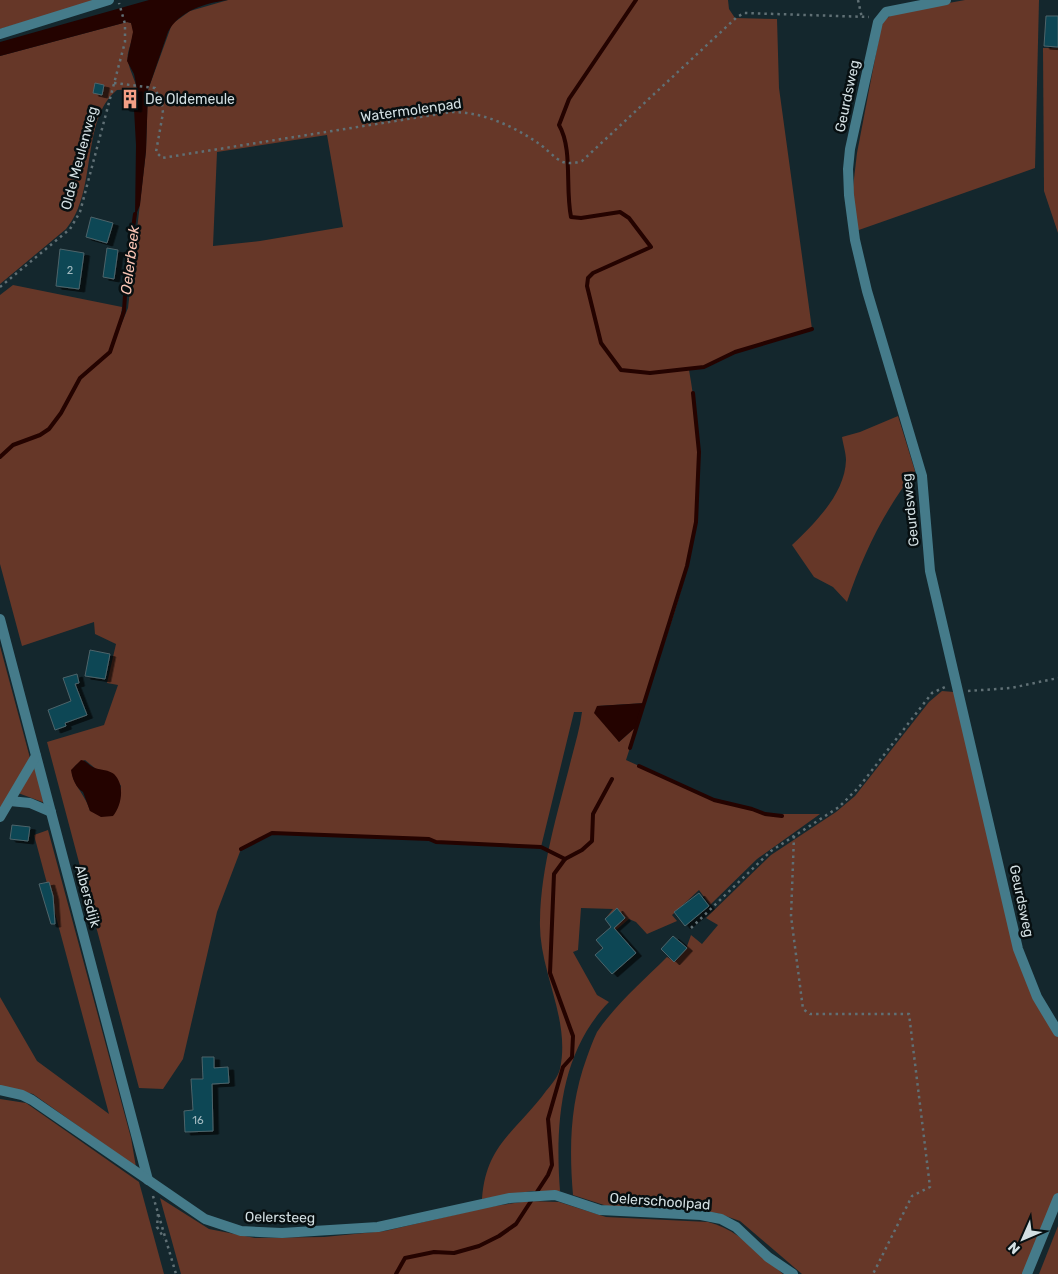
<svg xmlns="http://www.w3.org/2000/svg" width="1058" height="1274" font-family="Rubik,sans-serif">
  <defs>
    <filter id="shadow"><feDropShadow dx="5.5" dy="3" stdDeviation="0" flood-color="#0009"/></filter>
  </defs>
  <rect width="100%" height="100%" fill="#14272d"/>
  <!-- green -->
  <g fill="#663728" fill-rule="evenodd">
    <polygon points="0,0 100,0 0,29"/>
    <path d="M 228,0 L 728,0 L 729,9 L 735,18 L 777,19 L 779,88 L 812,329 L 735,352 L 716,363 L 689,370 C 698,420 701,471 696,522 C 689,580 662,646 645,703 L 597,706 L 619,742 L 637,726 L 626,760 L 714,800 L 752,809 L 765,814 L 820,814 L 757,859 L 710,905 L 699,890 L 672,915 L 677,921 L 647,934 L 636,922 L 629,919 L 616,930 L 605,919 L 613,909 L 581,908 L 578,950 L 573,952 L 597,995 L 609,1002 C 560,1052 555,1125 560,1191 L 532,1191 L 482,1199 C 486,1144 516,1132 546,1091 C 551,1085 558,1077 560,1069 C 571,1018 538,970 540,920 C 541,865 558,812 571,760 C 575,744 580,728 582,712 L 574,712 L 541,847 L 436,842 L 429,839 L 272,833 L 241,849 L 217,912 L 183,1059 L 163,1089 L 139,1088 L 47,742 L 104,725 L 118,685 L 107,683 L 116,644 L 95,634 L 94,622 L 22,646 L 0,564 L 0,295 L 13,285 L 122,307 L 119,330 L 128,308 L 146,151 L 148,90 L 172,24 L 190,11 ZM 327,135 L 343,227 L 260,241 L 213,246 L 217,152 ZM 85,760 L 96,769 L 113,774 L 121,786 L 120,792 L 90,811 C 85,790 56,771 85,760 Z"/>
    <polygon points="965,0 1039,0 1035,168 856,231 853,187 857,153 882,22 894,13"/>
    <path d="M 127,22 L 131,23 C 138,36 125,50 128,62 C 130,71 135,80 137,89 L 117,90 C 80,120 98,192 66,229 L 0,284 L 0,56 Z"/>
    <polygon points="1043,48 1058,48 1058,233 1044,191"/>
    <path d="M 898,416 L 915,471 C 884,511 863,554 847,602 L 833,587 L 814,577 L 792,545 C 815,523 845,494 846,460 C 846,453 843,444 842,437 L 860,432 Z"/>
    <polygon points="0,646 30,758 0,810"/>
    <path d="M 942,691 L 954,692 L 1014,945 L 1045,1017 L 1058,1037 L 1058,1198 L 1029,1274 L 802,1274 L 740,1221 L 717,1213 L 607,1206 L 573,1195 C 569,1147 570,1103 587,1057 C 590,1049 593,1040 597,1032 C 616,1004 643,981 667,957 L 675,962 L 686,949 L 691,935 L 702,944 L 718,925 L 706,918 L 771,855 L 836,812 L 855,796 L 929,702 Z"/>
    <polygon points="35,764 45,803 18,793"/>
    <polygon points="48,830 131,1138 136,1167 33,1094 17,1090 0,1090 0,997 37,1061 109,1114 34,835"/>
    <polygon points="0,1099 26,1103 139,1182 164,1274 0,1274"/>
    <path d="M 160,1198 L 209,1229 L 255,1238 L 324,1237 L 385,1231 L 488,1207 L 528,1201 L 559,1202 L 606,1217 L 708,1222 C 739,1230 760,1254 783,1274 L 181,1274 Z"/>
    <polygon points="1058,1226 1058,1274 1039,1274"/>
  </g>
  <!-- water -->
  <g fill="#240300">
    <path d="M 149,0 L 228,0 C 205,3 179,11 168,32 L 148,90 L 146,151 L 140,205 L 135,217 L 136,145 L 134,109 L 136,108 L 137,89 L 134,74 L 127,61 L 133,32 L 131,23 L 127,22 L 0,56 L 0,42 Z"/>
    <polygon points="645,703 637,726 619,742 594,713 597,706"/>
    <path d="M 81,760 C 87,761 89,766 95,768 C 101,770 109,770 114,774 C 125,785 122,805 113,816 L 101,817 L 90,811 L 83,792 C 76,788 72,778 71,770 Z"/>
  </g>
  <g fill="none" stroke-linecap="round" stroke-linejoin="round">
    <!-- stream -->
    <g stroke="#240300" stroke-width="4">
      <path d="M 636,0 L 569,99 L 559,125 C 573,149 565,188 571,217 L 581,218 L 620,212 L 629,218 L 651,247 L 593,273 L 588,278 L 587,286 L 601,343 L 621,370 L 650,373 L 704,367 L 735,352 L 812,329"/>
      <polyline points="0,457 13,445 40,435 49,429 61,413 80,378 110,352 124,311 126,279 135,214"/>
      <polyline points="630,748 687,566 696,522 699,452 693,393"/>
      <polyline points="639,766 714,800 752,809 765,814 782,816"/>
      <polyline points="241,849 272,833 429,839 436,842 541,847 565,859 582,850 592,841 593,814 612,779"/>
      <polyline points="396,1274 405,1258 434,1252 454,1253 479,1246 499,1236 516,1224 548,1175 552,1165 548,1119 563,1067 572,1057 573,1036 550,973 554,874 565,859"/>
    </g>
  </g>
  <!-- building -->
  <g fill="#0a4755" stroke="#4e646a" filter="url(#shadow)">
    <polygon points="1046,16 1058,16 1058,47 1044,46"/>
    <polygon points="95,83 104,85 102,95 93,93"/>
    <polygon points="124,89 137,89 136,109 124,108"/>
    <polygon points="91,217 113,223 107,243 86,237"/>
    <polygon points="107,248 118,250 114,279 103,277"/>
    <polygon points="60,249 84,253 79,289 56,286"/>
    <polygon points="90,650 110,654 105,679 85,676"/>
    <polygon points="77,674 79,683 75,684 87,715 65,723 66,726 55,730 48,710 71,701 63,678"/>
    <polygon points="12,825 30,827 28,841 10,839"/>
    <polygon points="49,882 53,896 55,924 51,924 39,884"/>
    <polygon points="699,893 709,906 685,926 674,912"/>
    <polygon points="617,908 625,918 614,928 636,953 612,974 595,955 603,948 596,940 611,927 605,919"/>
    <polygon points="673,936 687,948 674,962 661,949"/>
    <polygon points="202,1057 214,1057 214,1068 228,1067 229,1083 212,1084 213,1131 185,1132 184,1111 193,1110 191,1079 203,1079"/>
  </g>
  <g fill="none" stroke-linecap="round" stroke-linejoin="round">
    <!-- path -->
    <g stroke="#607075" stroke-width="2.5" stroke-dasharray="2.5 4" stroke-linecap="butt">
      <polyline points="858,0 862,18"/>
      <path d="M 114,83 L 155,88 L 162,105 L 163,113 L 156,152 L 162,158 L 452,112 C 483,112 513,126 538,143 C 546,148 555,159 563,162 C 570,164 576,163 582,161 L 737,17 L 744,13 L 869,17"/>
      <polyline points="0,287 70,229 80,212 125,42 125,24 119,3"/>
      <polyline points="968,691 1011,688 1058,678"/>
      <polyline points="794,836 791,916 803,1009 810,1014 909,1014 930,1187 912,1196 873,1274"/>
      <polyline points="691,928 771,851 839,807 859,787 932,693 947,686"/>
      <polyline points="153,1196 176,1274"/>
      <polyline points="158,1214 157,1227 164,1238"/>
    </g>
    <!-- street -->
    <g stroke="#457b8a" stroke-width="10">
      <polyline points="946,0 886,12 878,22 850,149 848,169 849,195 855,240 867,291 922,476 930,571 1018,949 1037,997 1058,1032"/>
      <polyline points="0,34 109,0"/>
      <polyline points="0,619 148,1180"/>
      <polyline points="10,801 30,803 51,812"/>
      <polyline points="0,817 36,756"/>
      <polyline points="0,1090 22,1095 32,1100 205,1219 241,1231 282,1233 378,1227 510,1198 555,1195 600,1210 701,1215 721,1219 736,1227 768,1257 793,1274"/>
      <polyline points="1027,1274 1058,1198"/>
    </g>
  </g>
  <!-- icons -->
  <defs>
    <symbol id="building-bare" viewBox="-9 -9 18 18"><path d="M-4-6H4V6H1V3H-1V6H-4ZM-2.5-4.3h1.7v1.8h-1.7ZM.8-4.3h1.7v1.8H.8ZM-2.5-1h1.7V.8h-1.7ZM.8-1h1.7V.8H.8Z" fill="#f39f85" stroke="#070f11" stroke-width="2.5" paint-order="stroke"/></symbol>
  </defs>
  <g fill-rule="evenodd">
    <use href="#building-bare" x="116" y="85" width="28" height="28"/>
  </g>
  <g text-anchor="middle" stroke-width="5" stroke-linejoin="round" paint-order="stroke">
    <!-- number labels -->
    <g font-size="11" fill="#a1b9bf">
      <text x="70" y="274">2</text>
      <text x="198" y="1124">16</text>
    </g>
    <!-- street labels -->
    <g font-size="14" fill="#d3dfe2" stroke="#070f11">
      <text transform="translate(847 96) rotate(-78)" y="5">Geurdsweg</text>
      <text transform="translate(411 110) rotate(-8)" y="5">Watermolenpad</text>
      <text transform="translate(79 158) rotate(-75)" y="5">Olde Meulenweg</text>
      <text transform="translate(910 510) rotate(-96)" y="5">Geurdsweg</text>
      <text transform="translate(88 896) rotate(75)" y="5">Albersdijk</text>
      <text transform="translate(1022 901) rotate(78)" y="5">Geurdsweg</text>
      <text transform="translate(660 1201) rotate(4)" y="5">Oelerschoolpad</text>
      <text transform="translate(280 1217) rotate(1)" y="5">Oelersteeg</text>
    </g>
    <!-- poi labels -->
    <g font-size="14" fill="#d3dfe2" stroke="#070f11" text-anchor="start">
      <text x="145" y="104">De Oldemeule</text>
    </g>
    <!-- water labels -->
    <g font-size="15" font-style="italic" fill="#f7c3b3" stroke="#070f11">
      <text transform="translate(130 260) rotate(-83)" y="5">Oelerbeek</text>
    </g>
  </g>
  <!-- north arrow -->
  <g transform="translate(1023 1239) rotate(225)" stroke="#070f11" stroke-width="4" paint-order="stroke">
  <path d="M0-4L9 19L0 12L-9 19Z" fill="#d3dfe2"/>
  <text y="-8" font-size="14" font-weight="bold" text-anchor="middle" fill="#d3dfe2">N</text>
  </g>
</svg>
